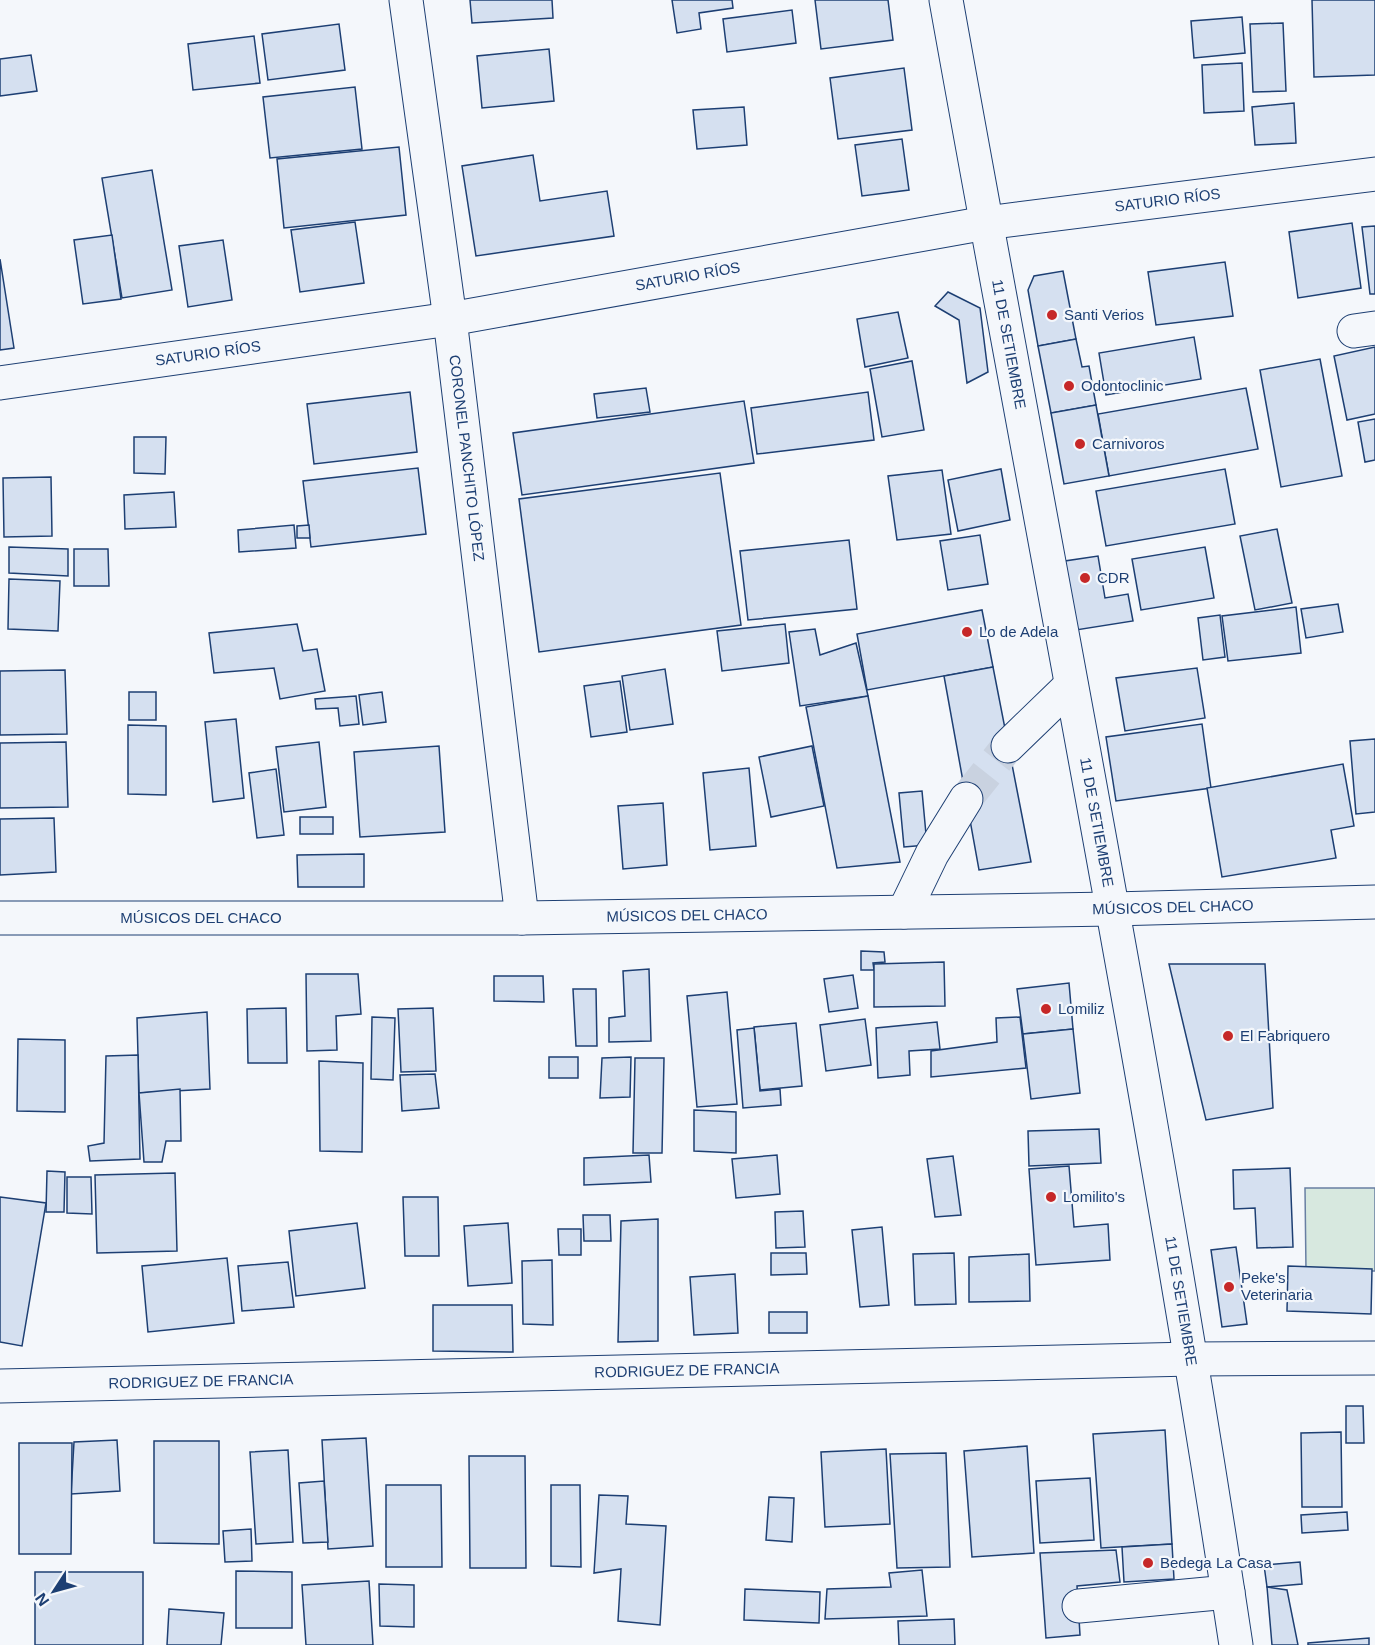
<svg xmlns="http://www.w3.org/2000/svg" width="1375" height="1645" font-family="Arial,sans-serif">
  <rect width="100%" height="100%" fill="#f4f7fb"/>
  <!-- pitch -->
  <polygon fill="#d7e8df" stroke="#687fa3" stroke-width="1.5" points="1305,1188 1375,1188 1375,1271 1306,1271"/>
  <!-- building -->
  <g fill="#d5e0f0" stroke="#1d3f73" stroke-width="1.5">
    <polygon points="470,0 552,0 553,18 472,23"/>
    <polygon points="672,0 732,0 733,8 699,13 701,29 677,33"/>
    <polygon points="815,0 888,0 893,40 821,49"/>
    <polygon points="1312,0 1375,0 1375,75 1314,77"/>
    <polygon points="792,10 796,43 727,52 723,19"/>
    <polygon points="1242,17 1245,53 1194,58 1191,21"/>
    <polygon points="1283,23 1286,91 1253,92 1250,24"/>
    <polygon points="339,24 345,70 268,80 262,34"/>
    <polygon points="254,36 260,83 193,90 188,44"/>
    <polygon points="549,49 554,101 482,108 477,56"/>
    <polygon points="31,55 37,91 0,96 0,59"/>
    <polygon points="1242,63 1244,111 1204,113 1202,65"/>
    <polygon points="904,68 912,130 838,139 830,78"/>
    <polygon points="355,87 362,149 270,158 263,97"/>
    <polygon points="1294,103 1296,143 1255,145 1252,107"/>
    <polygon points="744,107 747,145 697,149 693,110"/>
    <polygon points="902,139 909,190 862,196 855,145"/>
    <polygon points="399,147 406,215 284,228 277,159"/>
    <polygon points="533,155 540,201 607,191 614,236 476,256 462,166"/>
    <polygon points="152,170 172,290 122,298 102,178"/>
    <polygon points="355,222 364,283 300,292 291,230"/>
    <polygon points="1352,223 1361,288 1298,298 1289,232"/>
    <polygon points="1375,226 1375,294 1370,294 1362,227"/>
    <polygon points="112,235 121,299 83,304 74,240"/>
    <polygon points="223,240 232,300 188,307 179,246"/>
    <polygon points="0,259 14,348 0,350"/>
    <polygon points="1225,262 1233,316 1156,325 1148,272"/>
    <polygon points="1063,271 1076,339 1038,346 1028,290 1034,276"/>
    <polygon points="948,292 980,308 988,372 967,383 959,320 935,306"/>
    <polygon points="898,312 908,358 865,367 857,319"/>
    <polygon points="1194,337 1201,379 1106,395 1099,353"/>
    <polygon points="1076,339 1082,367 1089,366 1096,405 1051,413 1038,346"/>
    <polygon points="1375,347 1375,414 1347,420 1334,356"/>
    <polygon points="1320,359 1342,476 1281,487 1260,370"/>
    <polygon points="912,361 924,430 882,437 870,369"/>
    <polygon points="646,388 650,412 597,418 594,394"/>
    <polygon points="1246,388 1258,449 1109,476 1098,414"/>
    <polygon points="410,392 417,452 314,464 307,404"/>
    <polygon points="868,392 874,440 757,454 751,408"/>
    <polygon points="744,401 754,463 522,495 513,433"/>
    <polygon points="1096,405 1109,476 1064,484 1051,413"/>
    <polygon points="1375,419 1375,460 1365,462 1358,422"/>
    <polygon points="134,437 166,437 165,474 134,473"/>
    <polygon points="418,468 426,534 311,547 303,481"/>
    <polygon points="1001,469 1010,520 958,531 948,480"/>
    <polygon points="1225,469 1235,524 1106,546 1096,491"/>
    <polygon points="942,470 951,534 897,540 888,476"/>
    <polygon points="720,473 741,625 539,652 519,499"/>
    <polygon points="51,477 52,536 4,537 3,478"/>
    <polygon points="174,492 176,527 125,529 124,495"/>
    <polygon points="294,525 296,548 239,552 238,530"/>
    <polygon points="309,525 310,538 297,538 297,526"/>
    <polygon points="1277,529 1292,603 1255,610 1240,536"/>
    <polygon points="980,535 988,584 948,590 940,541"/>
    <polygon points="849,540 857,609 748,620 740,551"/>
    <polygon points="9,547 68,549 68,576 9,573"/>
    <polygon points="1205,547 1214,598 1141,610 1132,559"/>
    <polygon points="74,549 108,549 109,586 74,586"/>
    <polygon points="1098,556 1105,598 1128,594 1133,621 1076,630 1065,561"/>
    <polygon points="9,579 60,581 58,631 8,629"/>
    <polygon points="1338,604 1343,632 1306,638 1301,609"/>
    <polygon points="1296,607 1301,653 1228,661 1222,616"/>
    <polygon points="982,610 993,667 867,690 857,634"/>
    <polygon points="1220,615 1225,657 1203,660 1198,618"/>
    <polygon points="297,624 303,651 317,649 325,691 280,699 274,668 214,673 209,633"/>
    <polygon points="785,624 789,663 722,671 717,631"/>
    <polygon points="815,629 820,655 856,643 868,696 800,706 789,632"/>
    <polygon points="993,667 1031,862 979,870 944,676"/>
    <polygon points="1197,668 1205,718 1125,731 1116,678"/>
    <polygon points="665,669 673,724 630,730 622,676"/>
    <polygon points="65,670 67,734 0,735 0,671"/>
    <polygon points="620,681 627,732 591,737 584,686"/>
    <rect x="129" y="692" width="27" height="28"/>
    <polygon points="382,692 386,722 363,725 359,695"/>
    <polygon points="356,696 359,724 340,726 338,708 316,709 315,699"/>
    <polygon points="868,696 900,862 837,868 806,707"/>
    <polygon points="236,719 244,798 213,802 205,722"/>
    <polygon points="1202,724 1211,788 1116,801 1106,737"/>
    <polygon points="128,725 166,726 166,795 128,794"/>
    <polygon points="1375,739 1375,812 1356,814 1350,741"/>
    <polygon points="66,742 68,807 0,808 0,743"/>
    <polygon points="319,742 326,807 284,812 276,747"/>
    <polygon points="439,746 445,832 360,837 354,752"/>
    <polygon points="812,746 824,806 771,817 759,757"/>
    <polygon points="1343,764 1354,826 1331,830 1336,858 1222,877 1207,788"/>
    <polygon points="749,768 756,846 710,850 703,773"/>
    <polygon points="276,769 284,835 257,838 249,773"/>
    <polygon points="922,791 927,845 904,847 899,793"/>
    <polygon points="663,803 667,865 623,869 618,806"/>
    <rect x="300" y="817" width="33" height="17"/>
    <polygon points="54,818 56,872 0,875 0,819"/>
    <polygon points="364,854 364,887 298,887 297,855"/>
    <polygon points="861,951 884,952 885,962 873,963 874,970 861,970"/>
    <polygon points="944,962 945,1006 874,1007 874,964"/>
    <polygon points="1169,964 1265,964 1273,1108 1206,1120"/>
    <polygon points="649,969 651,1041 609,1042 609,1018 625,1016 623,971"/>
    <polygon points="306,974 358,974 361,1014 336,1016 337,1050 307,1051"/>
    <polygon points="853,975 858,1008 829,1012 824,979"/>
    <polygon points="494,976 543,976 544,1002 494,1001"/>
    <polygon points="1069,983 1073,1029 1023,1034 1017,989"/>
    <polygon points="573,989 596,989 597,1046 576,1046"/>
    <polygon points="727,992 737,1104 697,1107 687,996"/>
    <polygon points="286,1008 287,1063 248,1063 247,1009"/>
    <polygon points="433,1008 436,1071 401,1072 398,1009"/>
    <polygon points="207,1012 210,1089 139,1093 137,1018"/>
    <polygon points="372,1017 395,1018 393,1080 371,1079"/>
    <polygon points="1020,1017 1026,1068 931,1077 931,1051 997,1042 996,1018"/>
    <polygon points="865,1019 871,1065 826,1071 820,1025"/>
    <polygon points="937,1022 940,1049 909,1051 910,1075 878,1078 876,1028"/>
    <polygon points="796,1023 802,1086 760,1090 754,1027"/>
    <polygon points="754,1028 760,1091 780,1089 781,1105 743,1108 737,1030"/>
    <polygon points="1073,1029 1080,1093 1031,1099 1023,1034"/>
    <polygon points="18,1039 65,1040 65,1112 17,1111"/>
    <polygon points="138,1055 140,1159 90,1161 88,1146 104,1143 106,1056"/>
    <rect x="549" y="1057" width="29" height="21"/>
    <polygon points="631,1057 630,1097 600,1098 602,1058"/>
    <polygon points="635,1058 664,1058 662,1153 633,1153"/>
    <polygon points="319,1061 363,1063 362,1152 320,1151"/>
    <polygon points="435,1074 439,1108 402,1111 400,1075"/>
    <polygon points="180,1089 181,1141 166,1141 162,1162 144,1162 139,1093"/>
    <polygon points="694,1110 736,1112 736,1153 694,1151"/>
    <polygon points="1099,1129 1101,1163 1029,1166 1028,1131"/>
    <polygon points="649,1155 651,1182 584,1185 584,1158"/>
    <polygon points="777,1155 780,1194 736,1198 732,1159"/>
    <polygon points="953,1156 961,1215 935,1217 927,1159"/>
    <polygon points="1069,1166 1074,1227 1108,1224 1110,1260 1036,1265 1029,1169"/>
    <polygon points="1290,1168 1293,1247 1257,1248 1255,1208 1234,1209 1233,1170"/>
    <polygon points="47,1171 65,1172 64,1212 46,1212"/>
    <polygon points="175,1173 177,1251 97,1253 95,1175"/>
    <polygon points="67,1177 91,1177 92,1214 67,1213"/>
    <polygon points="0,1197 46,1203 22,1346 0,1342"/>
    <polygon points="403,1197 438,1197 439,1256 405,1256"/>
    <polygon points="803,1211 805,1247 776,1248 775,1212"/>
    <polygon points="583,1215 610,1215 611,1241 584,1241"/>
    <polygon points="658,1219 658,1341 618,1342 621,1221"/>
    <polygon points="357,1223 365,1288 296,1296 289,1231"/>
    <polygon points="508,1223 512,1283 468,1286 464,1226"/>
    <polygon points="882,1227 889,1305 860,1307 852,1230"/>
    <polygon points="558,1229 581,1229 581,1255 559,1255"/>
    <polygon points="1236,1247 1247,1324 1222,1327 1211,1250"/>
    <polygon points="771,1253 806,1253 807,1274 771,1275"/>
    <polygon points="954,1253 956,1304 915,1305 913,1254"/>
    <polygon points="1029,1254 1030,1301 969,1302 969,1257"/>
    <polygon points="227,1258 234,1323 148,1332 142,1266"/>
    <polygon points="552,1260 553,1325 523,1324 522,1261"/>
    <polygon points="288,1262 294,1307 242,1311 238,1266"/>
    <polygon points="1288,1266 1372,1269 1371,1314 1287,1311"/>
    <polygon points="735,1274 738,1333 694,1335 690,1277"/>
    <polygon points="433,1305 512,1305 513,1352 433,1351"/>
    <rect x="769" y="1312" width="38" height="21"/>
    <polygon points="1346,1406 1363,1406 1364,1443 1346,1443"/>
    <polygon points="1165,1430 1172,1544 1101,1548 1093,1434"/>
    <polygon points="1341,1432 1342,1507 1302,1507 1301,1433"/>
    <polygon points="366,1438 373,1546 328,1549 322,1440"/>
    <polygon points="117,1440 120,1491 71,1494 74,1442"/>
    <polygon points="154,1441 219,1441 219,1544 154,1543"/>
    <polygon points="19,1443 72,1443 71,1554 19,1554"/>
    <polygon points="1027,1446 1034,1553 972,1557 964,1451"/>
    <polygon points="886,1449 890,1524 825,1527 821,1452"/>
    <polygon points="288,1450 293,1542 256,1544 250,1452"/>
    <polygon points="946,1453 950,1567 897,1568 890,1454"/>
    <polygon points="469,1456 525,1456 526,1568 470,1568"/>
    <polygon points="1090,1478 1094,1540 1040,1543 1036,1481"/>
    <polygon points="324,1481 328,1542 303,1543 299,1483"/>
    <polygon points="386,1485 441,1485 442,1567 386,1567"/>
    <polygon points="551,1485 580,1485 581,1567 551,1566"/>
    <polygon points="599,1495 628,1496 626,1524 666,1526 660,1625 618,1621 621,1569 594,1573"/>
    <polygon points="769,1497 794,1498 792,1542 766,1540"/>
    <polygon points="1347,1512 1348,1530 1302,1533 1301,1515"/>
    <polygon points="251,1529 252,1561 225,1562 223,1531"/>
    <polygon points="1172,1544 1174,1579 1124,1582 1122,1547"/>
    <polygon points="1116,1550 1120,1582 1077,1586 1080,1635 1046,1638 1040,1553"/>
    <polygon points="1300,1562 1302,1584 1267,1587 1264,1565"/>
    <polygon points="922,1570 927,1616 825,1619 827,1589 891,1587 889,1573"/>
    <polygon points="236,1571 292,1572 292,1628 236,1628"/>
    <rect x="35" y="1572" width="108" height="73"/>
    <polygon points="369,1581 373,1645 306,1645 302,1585"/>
    <polygon points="379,1584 414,1585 414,1627 380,1626"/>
    <polygon points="1267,1587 1287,1590 1298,1645 1272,1645"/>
    <polygon points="745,1589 820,1592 819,1623 744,1620"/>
    <polygon points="169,1609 224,1613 221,1645 167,1645"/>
    <polygon points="954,1619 955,1645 899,1645 898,1621"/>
    <polygon points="1369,1638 1369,1645 1308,1645 1308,1643"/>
  </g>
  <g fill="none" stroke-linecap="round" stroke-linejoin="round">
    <!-- minor-tunnel -->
    <polyline stroke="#c9d2e0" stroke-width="33" stroke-dasharray="33 16" stroke-linecap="butt" points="966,799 1008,746"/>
    <defs>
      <g id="minor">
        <path id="s1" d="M 406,0 L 450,319 L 522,918"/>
        <polyline points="1354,331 1375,328"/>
        <path id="s2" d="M 0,383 L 450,319 L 986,223 L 1375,174"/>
        <polyline points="1008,746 1071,685"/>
        <polyline points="904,912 932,854 966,799"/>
        <path id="s3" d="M 0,918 L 522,918 L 1113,909 L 1375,902"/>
        <path id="s4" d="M 0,1386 L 1192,1359 L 1375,1358"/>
        <polyline points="1079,1606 1228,1592"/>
      </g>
      <g id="major">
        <path id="s5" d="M 946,0 C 1044,548 1153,1094 1236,1645"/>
      </g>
    </defs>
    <!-- minor casing -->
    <use href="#minor" stroke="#1d3f73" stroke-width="35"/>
    <!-- major casing -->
    <use href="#major" stroke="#1d3f73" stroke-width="35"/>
    <!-- minor -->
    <use href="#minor" stroke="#f4f7fb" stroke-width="33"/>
    <!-- major -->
    <use href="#major" stroke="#f4f7fb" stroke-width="33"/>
  </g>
  <!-- markers -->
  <g fill="#c62828" stroke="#f4f7fb" stroke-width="2">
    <circle cx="1052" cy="315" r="6"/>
    <circle cx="1069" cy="386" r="6"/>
    <circle cx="1080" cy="444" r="6"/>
    <circle cx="1085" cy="578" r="6"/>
    <circle cx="967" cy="632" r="6"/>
    <circle cx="1046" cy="1009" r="6"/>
    <circle cx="1228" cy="1036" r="6"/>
    <circle cx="1051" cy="1197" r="6"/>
    <circle cx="1229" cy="1287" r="6"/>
    <circle cx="1148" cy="1563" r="6"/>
  </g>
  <g text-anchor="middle" stroke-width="4.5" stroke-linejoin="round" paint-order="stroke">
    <!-- street labels -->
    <g font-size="15" fill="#1d3f73" stroke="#f4f7fb">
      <text dy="5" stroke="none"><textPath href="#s2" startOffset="1182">SATURIO RÍOS</textPath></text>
      <text dy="5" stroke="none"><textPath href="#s2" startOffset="696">SATURIO RÍOS</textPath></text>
      <text dy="5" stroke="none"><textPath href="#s5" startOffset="350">11 DE SETIEMBRE</textPath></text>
      <text dy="5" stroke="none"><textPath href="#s2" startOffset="210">SATURIO RÍOS</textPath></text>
      <text dy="5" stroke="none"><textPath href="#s1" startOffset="462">CORONEL PANCHITO LÓPEZ</textPath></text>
      <text dy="5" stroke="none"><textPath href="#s5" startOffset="836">11 DE SETIEMBRE</textPath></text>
      <text dy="5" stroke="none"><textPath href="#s3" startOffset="1173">MÚSICOS DEL CHACO</textPath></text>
      <text dy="5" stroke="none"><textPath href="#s3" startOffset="687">MÚSICOS DEL CHACO</textPath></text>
      <text dy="5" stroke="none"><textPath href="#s3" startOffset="201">MÚSICOS DEL CHACO</textPath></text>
      <text dy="5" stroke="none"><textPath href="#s5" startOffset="1322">11 DE SETIEMBRE</textPath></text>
      <text dy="5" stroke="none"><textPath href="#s4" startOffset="687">RODRIGUEZ DE FRANCIA</textPath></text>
      <text dy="5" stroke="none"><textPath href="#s4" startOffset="201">RODRIGUEZ DE FRANCIA</textPath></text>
    </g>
    <!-- poi labels -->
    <g font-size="15" fill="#1d3f73" stroke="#f4f7fb" text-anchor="start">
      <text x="1064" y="320">Santi Verios</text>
      <text x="1081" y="391">Odontoclinic</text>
      <text x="1092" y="449">Carnivoros</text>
      <text x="1097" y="583">CDR</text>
      <text x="979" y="637">Lo de Adela</text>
      <text x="1058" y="1014">Lomiliz</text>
      <text x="1240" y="1041">El Fabriquero</text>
      <text x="1063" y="1202">Lomilito's</text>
      <text x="1241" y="1283">Peke's<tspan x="1241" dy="17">Veterinaria</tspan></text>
      <text x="1160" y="1568">Bedega La Casa</text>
    </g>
  </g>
  <!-- north arrow -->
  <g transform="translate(54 1591) rotate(234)" stroke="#f4f7fb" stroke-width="4.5" paint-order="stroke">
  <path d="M0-4.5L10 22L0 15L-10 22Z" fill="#1d3f73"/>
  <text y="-9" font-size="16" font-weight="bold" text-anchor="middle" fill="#1d3f73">N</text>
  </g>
</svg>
